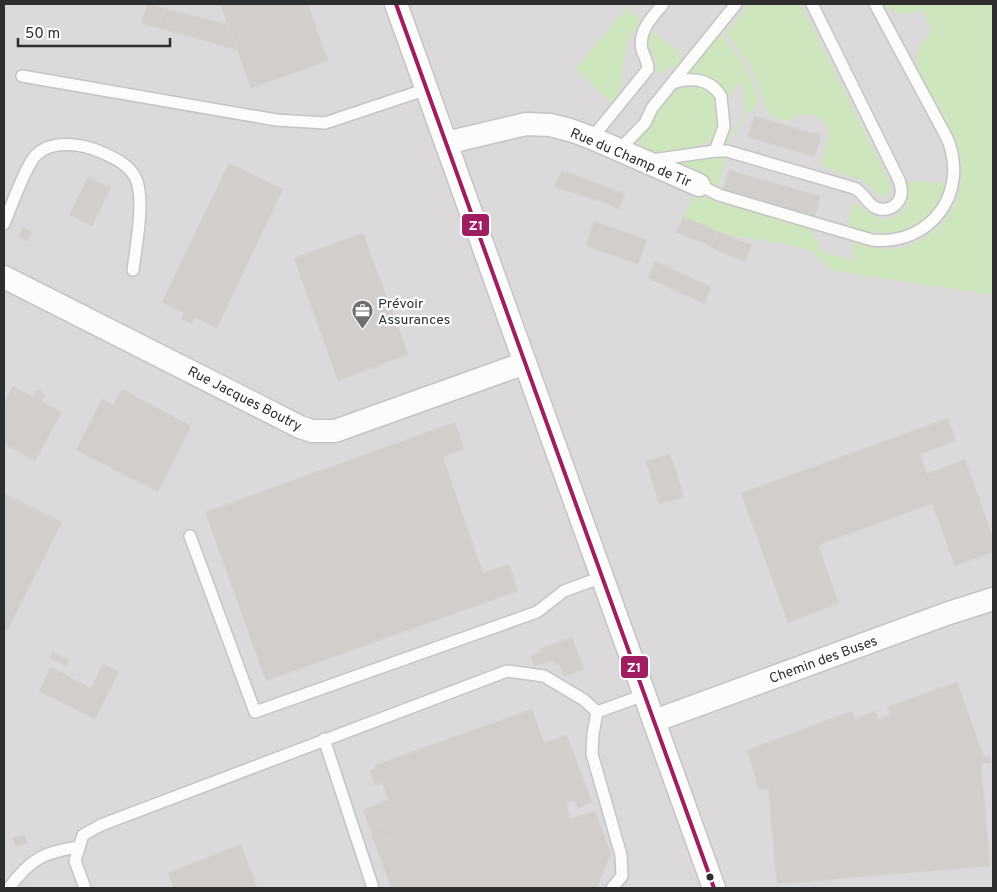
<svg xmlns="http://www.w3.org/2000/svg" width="997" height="892" font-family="Overpass,sans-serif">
  <rect width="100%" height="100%" fill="#ece8e4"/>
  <!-- industrial -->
  <polygon fill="#dcd9db" points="4,4 930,4 993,271 993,888 4,888"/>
  <!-- green -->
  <g fill="#cee6be">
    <path d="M 630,4 L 634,4 L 628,11 L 641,21 C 634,30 628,38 626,49 C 620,71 627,81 613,104 L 575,69 Z"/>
    <polygon points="749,4 801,4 891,185 891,190 887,196 879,196 867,184 859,179 824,168 821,162 829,135 828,126 817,116 798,114 789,121 770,116 751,66 726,33"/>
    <path d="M 883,4 L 993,4 L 993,295 L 833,271 L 813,252 L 797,246 L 727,235 L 683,217 L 696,191 L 719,202 L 810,229 L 818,241 L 820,251 L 854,261 L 852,242 C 864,246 876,249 890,249 C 936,246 971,200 960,154 C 954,127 930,95 918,69 C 915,52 920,41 933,32 L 922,10 C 907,16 895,15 883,4 Z"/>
    <path d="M 652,30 L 679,52 L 680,64 L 678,66 L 666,68 L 660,74 L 656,71 C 661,57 642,50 652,30 Z"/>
    <path d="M 720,33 L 746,68 L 759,100 L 733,136 L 731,145 L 728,145 L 731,133 L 745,116 L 743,80 L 728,96 C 719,84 702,75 687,74 Z"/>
    <path d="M 684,85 C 698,84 707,87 716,99 C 717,110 720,126 714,137 C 707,148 669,154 656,154 C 649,154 641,148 636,144 L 650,127 L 657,110 L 672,93 Z"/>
    <polygon points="724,156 727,157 718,187 700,179 701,174 675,162"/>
    <path d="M 906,181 L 946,183 C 932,231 891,243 847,226 L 853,203 C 862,206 868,213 877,217 C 901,226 914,201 906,181 Z"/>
  </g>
  <!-- building -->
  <g fill="#d1cecb" stroke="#d7d4d0">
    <polygon points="148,4 164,8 159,28 141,23"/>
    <polygon points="220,4 308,4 328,61 251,88"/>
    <polygon points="164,8 228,25 237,50 159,28"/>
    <polygon points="754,116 821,135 815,157 748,137"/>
    <polygon points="229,163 283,189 217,328 195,318 192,324 181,319 184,313 162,302"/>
    <polygon points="562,170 625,194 619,209 603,202 554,187"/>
    <polygon points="729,170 820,196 815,216 723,189"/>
    <polygon points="88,177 111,188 92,226 69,215"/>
    <polygon points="683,217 717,231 711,246 676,232"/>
    <polygon points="594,221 647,240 638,264 586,246"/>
    <polygon points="23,227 32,232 27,242 18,237"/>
    <polygon points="717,231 752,245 745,262 711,248"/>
    <polygon points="363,233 408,354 338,381 294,258"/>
    <polygon points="655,261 711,287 705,304 648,278"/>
    <polygon points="13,386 33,397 35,394 34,393 39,390 44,393 44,399 43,398 41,401 62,412 35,461 4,444 4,404"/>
    <polygon points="122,389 191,426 158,492 76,450 102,399 113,405"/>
    <polygon points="948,418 956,441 920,454 927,474 965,459 993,538 993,552 955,566 932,504 818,545 839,603 788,623 741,493"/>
    <polygon points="455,422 464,449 443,457 483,573 509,564 518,591 266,681 205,512"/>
    <polygon points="670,454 684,497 659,504 646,461"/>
    <polygon points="4,493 62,522 7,631 4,629"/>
    <polygon points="572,637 584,669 564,677 559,664 556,665 552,661 534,666 530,656 540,652 539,649"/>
    <polygon points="53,652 69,660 66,666 49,658"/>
    <polygon points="103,664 119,672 95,719 39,691 51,667 91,688"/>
    <polygon points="957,682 984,757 990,757 992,763 981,764 990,866 777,884 768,788 759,791 747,750 852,711 855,719 875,711 878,719 890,715 887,707"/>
    <polygon points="532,709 544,743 567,735 592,802 578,808 575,800 566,803 571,819 595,811 611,854 597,888 419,888 419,887 415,888 391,888 375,844 400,835 395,819 370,829 363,810 388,800 382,783 375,786 370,771 376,768 375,765"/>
    <polygon points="395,819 400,835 375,844 370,829"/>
    <polygon points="24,834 28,843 16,847 12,838"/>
    <polygon points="241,844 257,888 174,888 168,873"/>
  </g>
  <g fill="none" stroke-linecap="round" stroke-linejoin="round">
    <defs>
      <g id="service">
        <polyline points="22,76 276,120 325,123 427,89"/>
        <path d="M 672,83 C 690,77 710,78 721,96 L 724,127 L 715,151"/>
        <path d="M 592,138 L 648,69 C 648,62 644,56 642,50 C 638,30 652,18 663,4"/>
        <polyline points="619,150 645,123 652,108 736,4"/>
        <path d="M 652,160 L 715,151 L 727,151 L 854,188 C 867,194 869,212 887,209 C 891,208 894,207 897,203 C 903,196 902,189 899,180 L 812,4"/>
        <path d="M 699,185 L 719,195 L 872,240 C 931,246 970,192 947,138 L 875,4"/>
        <path d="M 4,224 C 11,207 25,167 36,155 C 52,139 83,144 101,152 C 116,159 129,164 136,179 C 145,198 136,248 133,270"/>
        <polyline points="190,536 255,712 537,612 564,591 602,577"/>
        <polyline points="597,712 644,695"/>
        <polyline points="324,739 373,888"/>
        <path d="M 9,888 C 30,859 44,852 79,847"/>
        <polyline points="85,888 75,861 83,835 101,825 507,671 544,676 584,700 597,712 593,734 592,754 621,855 622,876 612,888"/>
      </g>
      <g id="minor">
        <polyline points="396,4 714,888"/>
        <polyline points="446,143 526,124 550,125 570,130 592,138 699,185"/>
        <polyline points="4,277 300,427 312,431 335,431 525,363"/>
        <polyline points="654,721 946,614 993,599"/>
      </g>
    </defs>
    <!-- service casing -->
    <use href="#service" stroke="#c5c4c5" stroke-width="14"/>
    <!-- minor casing -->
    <use href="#minor" stroke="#c5c4c5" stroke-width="25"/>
    <!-- service -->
    <use href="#service" stroke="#fcfcfb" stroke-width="11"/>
    <!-- minor -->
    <use href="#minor" stroke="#fcfcfb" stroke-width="22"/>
    <defs>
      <polyline id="bus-1" points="396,4 714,888"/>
    </defs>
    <!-- bus-1 casing -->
    <use href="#bus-1" stroke="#fff" stroke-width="8"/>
    <!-- bus-1 -->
    <use href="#bus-1" stroke="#a01d62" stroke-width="4"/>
  </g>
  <!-- icons -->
  <defs>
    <symbol id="office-pin" viewBox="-11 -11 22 30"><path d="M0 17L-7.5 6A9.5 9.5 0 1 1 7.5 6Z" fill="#706f6e" stroke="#fff"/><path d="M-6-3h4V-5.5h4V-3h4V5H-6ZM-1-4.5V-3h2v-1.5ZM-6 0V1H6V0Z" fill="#fff"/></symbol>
  </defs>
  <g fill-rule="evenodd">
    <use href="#office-pin" x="350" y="298" width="25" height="34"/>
  </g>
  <!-- markers -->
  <circle fill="#2e2e2e" stroke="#fff" stroke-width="2" cx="710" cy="877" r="4.5"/>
  <g text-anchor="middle" stroke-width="4.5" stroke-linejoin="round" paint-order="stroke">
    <!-- street labels -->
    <g font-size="14" fill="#2e2e2e" stroke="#fff">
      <text transform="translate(631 157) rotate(23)" y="5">Rue du Champ de Tir</text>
      <text transform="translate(245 398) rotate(27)" y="5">Rue Jacques Boutry</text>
      <text transform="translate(823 659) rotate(-20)" y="5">Chemin des Buses</text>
    </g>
    <!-- poi labels -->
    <g font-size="14" fill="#2e2e2e" stroke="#fff" text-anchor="start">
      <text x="378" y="308">Prévoir<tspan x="378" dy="16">Assurances</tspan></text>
    </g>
  </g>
  <g stroke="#fff" stroke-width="2">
    <rect x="461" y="213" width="29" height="24" rx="5" fill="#a01d62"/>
    <rect x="620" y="655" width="29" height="24" rx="5" fill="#a01d62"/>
  </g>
  <g font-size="14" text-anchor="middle" font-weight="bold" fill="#fff">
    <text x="476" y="230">Z1</text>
    <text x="634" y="672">Z1</text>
  </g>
  <!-- border -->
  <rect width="997" height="892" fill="none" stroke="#2e2e2e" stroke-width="10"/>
  <!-- scale -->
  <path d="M18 38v8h152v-8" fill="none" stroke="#2e2e2e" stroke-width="2.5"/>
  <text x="25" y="38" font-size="15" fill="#2e2e2e" stroke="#ffffff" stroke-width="4" paint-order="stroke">50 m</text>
</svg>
